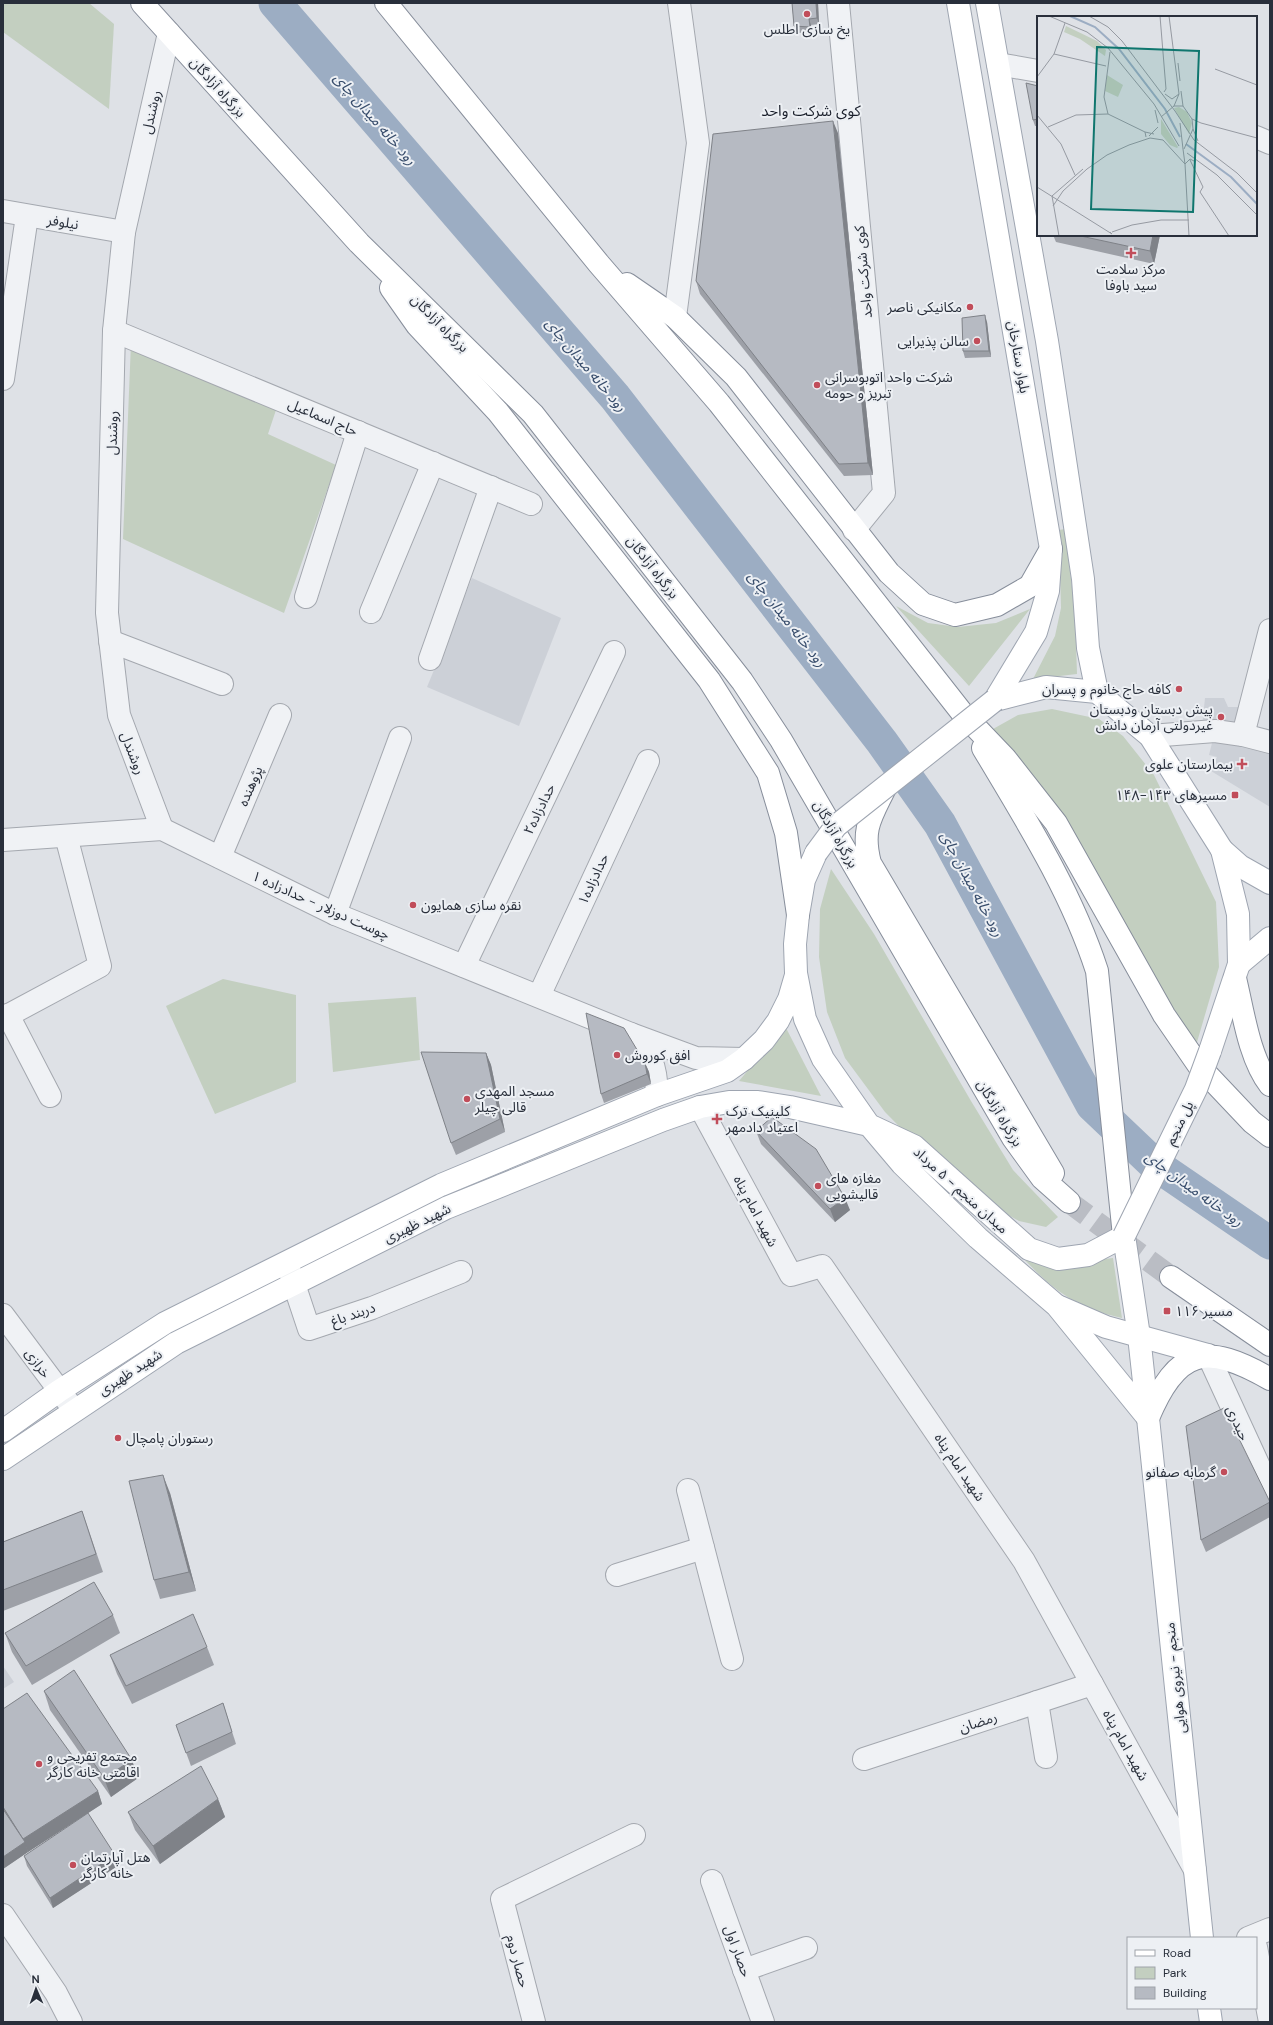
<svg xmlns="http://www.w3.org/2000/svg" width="1273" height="2025" font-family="'DM Sans','Noto Sans Arabic',sans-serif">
  <rect width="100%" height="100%" fill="#dee1e6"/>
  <!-- built -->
  <g fill="#ccd0d7">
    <polygon points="472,578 561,618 519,726 427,687"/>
    <polygon points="1205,698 1224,698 1228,707 1241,707 1236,729 1202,727"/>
    <polygon points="1215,731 1270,746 1270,807 1211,771 1217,757 1209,755"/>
    <polygon points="3,1666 14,1682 3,1689"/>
  </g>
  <!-- green -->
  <g fill="#c3cfc0">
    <polygon points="3,3 89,3 114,24 109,109 3,32"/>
    <polygon points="131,343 277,407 268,434 336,465 284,613 123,539"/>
    <polygon points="1065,529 1075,612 1077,674 1033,679 1055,636 1061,608 1059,530"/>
    <polygon points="896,606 928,623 958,627 996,623 1030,609 969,686"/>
    <polygon points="1052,709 1099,719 1123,736 1154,775 1216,902 1219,967 1195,1049 1052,804 993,729 1018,715"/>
    <polygon points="831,869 874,934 971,1101 1013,1170 1058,1217 1046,1227 1019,1221 959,1187 885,1112 845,1058 827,1012 819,957 820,909"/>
    <polygon points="223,979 296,995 296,1082 215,1114 166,1006"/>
    <polygon points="416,997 420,1060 333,1072 328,1003"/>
    <polygon points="785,1026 821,1096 739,1081"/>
    <path d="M 1022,1257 L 1054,1265 L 1113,1258 L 1122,1318 C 1076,1308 1054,1291 1022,1257 Z"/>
  </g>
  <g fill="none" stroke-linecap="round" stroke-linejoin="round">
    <!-- river -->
    <polyline stroke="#9cadc3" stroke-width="33" points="275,3 615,397 882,742 940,824 1092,1105 1153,1163 1270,1243"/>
    <!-- highway-tunnel -->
    <polyline stroke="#babdc4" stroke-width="22" stroke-dasharray="22 11" stroke-linecap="butt" points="1069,1202 1171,1277"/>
    <defs>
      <g id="minor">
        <polyline points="838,3 884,493 854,530"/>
        <polyline points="998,64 1038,71"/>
        <polyline points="1256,137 1270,143"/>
        <polyline points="3,211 124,232"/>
        <polyline points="675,317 698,143 679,3"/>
        <polyline points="114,331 531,504"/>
        <polyline points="3,379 27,216"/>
        <polyline points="306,597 358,432"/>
        <polyline points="371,612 433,463"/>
        <polyline points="110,641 222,684"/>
        <polyline points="430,659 491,487"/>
        <polyline points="1243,735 1270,630"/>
        <polyline points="1150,736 1215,731 1243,735 1270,742"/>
        <polyline points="162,829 119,715 107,613 114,331 124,232 169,33"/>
        <polyline points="3,840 162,829 335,914 631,1034"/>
        <polyline points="220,857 280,715"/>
        <polyline points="335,914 400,738"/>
        <polyline points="464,966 614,652"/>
        <polyline points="539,996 648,761"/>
        <polyline points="8,1015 50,1096"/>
        <polyline points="3,1018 100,966 66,836"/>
        <path d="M 657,1095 C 656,1063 652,1057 631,1034 L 696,1058 L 744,1059"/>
        <polyline points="700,1107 791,1275 822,1266 1024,1561 1195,1870"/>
        <polyline points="288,1266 309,1329 372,1308 461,1272"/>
        <polyline points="3,1315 74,1410"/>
        <polyline points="1208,1355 1270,1490"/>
        <polyline points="688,1490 732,1659"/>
        <polyline points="617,1575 703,1548"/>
        <polyline points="1037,1702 1046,1757"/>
        <polyline points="864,1759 1092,1684"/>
        <polyline points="712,1881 763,2022"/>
        <polyline points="3,1915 56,1993 71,2022"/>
        <polyline points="1248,1938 1270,1929"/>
        <polyline points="1256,1947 1270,2022"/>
        <polyline points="744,1970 806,1948"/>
        <polyline points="534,2022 502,1899 634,1835"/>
      </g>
      <g id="major">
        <polyline points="958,3 1051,549 1048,591 1036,632 995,700"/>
        <polyline points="987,3 1047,341 1083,579 1088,648 1097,692"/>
        <polyline points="995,700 1046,687 1097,692 1150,736 1222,850 1238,914 1239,964 1210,1051"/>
        <polyline points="1222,850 1240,866 1270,883"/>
        <polyline points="1239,964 1270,938"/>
        <polyline points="1060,1307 1106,1327 1208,1355"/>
        <polyline points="1148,1418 1202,1938"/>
        <polyline points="3,1431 59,1391 165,1323 441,1185 657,1095 727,1071 744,1059 764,1040 778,1021 789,999 796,975"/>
        <polyline points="3,1459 176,1343 446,1208 663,1120 700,1107 729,1102 758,1102 790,1107 869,1125 902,1164 978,1238 1057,1306 1148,1418 1139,1336 1124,1236 1088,1255 1058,1259 1029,1249 914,1146 869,1125 823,1059 805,1019 796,973 795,944 798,915 804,880 816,853"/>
        <polyline points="1209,2008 1211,2022"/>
      </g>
      <g id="highway">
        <polyline points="142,3 359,243 533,414 742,681 781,740 1013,1138 1042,1178 1069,1202"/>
        <polyline points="386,3 599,264 719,403 963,714 1005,758 1056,823 1164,1015 1199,1066 1252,1122 1270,1136"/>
        <polyline points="627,284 675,317 736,377 889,573 923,604 955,615 997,605 1030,586 1051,549"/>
        <polyline points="391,288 417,325 498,412 709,680 768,773 786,833 798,915"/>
        <path d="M 983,748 C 1026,820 1071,891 1097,971 L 1124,1236"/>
        <path d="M 885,788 C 871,817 861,829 870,863 L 1053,1173"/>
        <path d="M 1235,978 C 1243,1011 1249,1058 1270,1085"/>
        <polyline points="1171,1277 1270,1345"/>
        <path d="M 1148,1418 C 1177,1348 1206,1342 1270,1379"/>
      </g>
    </defs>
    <!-- minor casing -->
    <use href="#minor" stroke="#a4a8af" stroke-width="24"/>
    <!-- major casing -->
    <use href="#major" stroke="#9ea5b1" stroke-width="24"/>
    <!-- highway casing -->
    <use href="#highway" stroke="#878e9b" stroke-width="24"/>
    <!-- minor -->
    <use href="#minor" stroke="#f0f2f5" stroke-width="22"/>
    <!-- major -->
    <use href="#major" stroke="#fff" stroke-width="22"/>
    <!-- highway -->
    <use href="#highway" stroke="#fff" stroke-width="22"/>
    <defs>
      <g id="major-bridge">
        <polyline points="816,853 836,826 995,700"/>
        <polyline points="1124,1236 1196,1089 1210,1051"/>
      </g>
    </defs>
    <!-- major-bridge casing -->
    <use href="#major-bridge" stroke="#9ea5b1" stroke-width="24" stroke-linecap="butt"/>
    <!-- major-bridge -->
    <use href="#major-bridge" stroke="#fff" stroke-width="22"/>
  </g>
  <!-- wall -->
  <g fill="#9da0a7">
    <polygon points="792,3 818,3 819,24 811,25 812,33 797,33 794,26"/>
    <polygon points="1038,86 1038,126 1035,126 1033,120"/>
    <polygon points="838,133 873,475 844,476 700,294 696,281"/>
    <polygon points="1053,235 1160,235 1154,264 1056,242"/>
    <polygon points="987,322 991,357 965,358 963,351"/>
    <polygon points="486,1053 491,1065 505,1132 456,1155 451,1143"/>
    <polygon points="645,1063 649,1072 651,1084 604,1103 601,1094"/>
    <polygon points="756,1131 850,1210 835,1222 761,1144"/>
    <polygon points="170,1493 196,1591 160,1599 154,1580"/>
    <polygon points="1270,1502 1270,1517 1206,1552 1201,1540"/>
    <polygon points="82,1511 103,1572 3,1611 3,1542"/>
    <polygon points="113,1615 120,1633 32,1685 12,1652 5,1633"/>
    <polygon points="207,1647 214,1665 132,1704 117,1674 110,1655"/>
    <polygon points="44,1691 138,1778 111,1797 50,1710"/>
    <polygon points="223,1703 236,1744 191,1766 176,1725"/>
    <polygon points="3,1709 98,1791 102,1804 28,1852 3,1869"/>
    <polygon points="218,1799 225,1817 160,1864 135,1830 128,1812"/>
    <polygon points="115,1855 119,1865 53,1908 27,1866 24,1856"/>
  </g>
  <!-- shaded-wall -->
  <g fill="#7f8288">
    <polygon points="816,3 818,3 819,24 817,18"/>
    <polygon points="809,19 811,25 812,33 810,27"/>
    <polygon points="833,121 838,133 873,475 868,463"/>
    <polygon points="1153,235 1160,235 1154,264 1150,251"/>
    <polygon points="985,315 987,322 991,357 989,351"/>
    <polygon points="486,1053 491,1065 505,1132 500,1119"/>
    <polygon points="645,1063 649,1072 651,1084 647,1074"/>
    <polygon points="845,1198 850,1210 835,1222 830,1209"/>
    <polygon points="163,1475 170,1493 196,1591 189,1572"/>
    <polygon points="132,1760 138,1778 111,1797 104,1778"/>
    <polygon points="98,1791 102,1804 28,1852 23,1839"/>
    <polygon points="218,1799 225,1817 160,1864 153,1846"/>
    <polygon points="25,1842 28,1852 3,1869 3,1857"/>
    <polygon points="115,1855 119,1865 53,1908 50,1898"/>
  </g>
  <!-- building -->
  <g fill="#b6bac2" stroke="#7f8288">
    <polygon points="792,3 816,3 817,18 809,19 810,27 794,26"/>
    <polygon points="1026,83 1038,86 1038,119 1033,120"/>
    <polygon points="833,121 868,463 839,464 696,281 713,134"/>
    <polygon points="1076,235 1153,235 1150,251"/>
    <polygon points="985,315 989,351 963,351 962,318"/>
    <polygon points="586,1013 624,1028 645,1063 647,1074 601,1094"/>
    <polygon points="421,1052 486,1053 500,1119 451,1143"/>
    <polygon points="772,1117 816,1149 845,1198 830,1209 756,1131"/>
    <polygon points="1224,1408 1270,1502 1201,1540 1186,1426"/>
    <polygon points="163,1475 189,1572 154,1580 129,1481"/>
    <polygon points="82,1511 96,1554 3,1590 3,1542"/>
    <polygon points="94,1582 113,1615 26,1666 5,1633"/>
    <polygon points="193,1614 207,1647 126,1686 110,1655"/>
    <polygon points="74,1670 132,1760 104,1778 44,1691"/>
    <polygon points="27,1693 98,1791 23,1839 3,1807 3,1709"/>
    <polygon points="223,1703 232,1732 186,1753 176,1725"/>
    <polygon points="201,1766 218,1799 153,1846 128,1812"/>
    <polygon points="3,1809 25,1842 3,1857"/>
    <polygon points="88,1813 115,1855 50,1898 24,1856"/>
  </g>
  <!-- markers -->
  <g fill="#c14d5a" stroke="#edf0f4" stroke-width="1.5">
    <circle cx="807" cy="14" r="4"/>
    <path d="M1129 247h4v4h4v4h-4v4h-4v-4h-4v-4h4z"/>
    <circle cx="970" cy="307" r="4"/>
    <circle cx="977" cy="341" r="4"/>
    <circle cx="817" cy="385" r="4"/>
    <circle cx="1179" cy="689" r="4"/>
    <circle cx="1221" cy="717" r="4"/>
    <path d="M1240 758h4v4h4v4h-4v4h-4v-4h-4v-4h4z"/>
    <rect x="1231" y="791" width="8" height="8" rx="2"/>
    <circle cx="413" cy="905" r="4"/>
    <circle cx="617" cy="1055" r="4"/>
    <circle cx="467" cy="1099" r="4"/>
    <path d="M715 1113h4v4h4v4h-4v4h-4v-4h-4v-4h4z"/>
    <circle cx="818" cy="1186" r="4"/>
    <rect x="1163" y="1307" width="8" height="8" rx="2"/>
    <circle cx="118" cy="1438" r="4"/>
    <circle cx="1224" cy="1472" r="4"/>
    <circle cx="39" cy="1764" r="4"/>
    <circle cx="73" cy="1865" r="4"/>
  </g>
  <g text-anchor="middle" stroke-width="4" stroke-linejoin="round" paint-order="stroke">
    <!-- poi labels -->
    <g font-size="14" fill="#292f3b" stroke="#edf0f4" text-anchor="start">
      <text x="807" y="34" text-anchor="middle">یخ سازی اطلس</text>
      <text x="1131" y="274" text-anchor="middle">مرکز سلامت<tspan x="1131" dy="16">سید باوفا</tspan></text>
      <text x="962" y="312" text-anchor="end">مکانیکی ناصر</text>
      <text x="969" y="346" text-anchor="end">سالن پذیرایی</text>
      <text x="825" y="382">شرکت واحد اتوبوسرانی<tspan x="825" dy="16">تبریز و حومه</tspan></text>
      <text x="1171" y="694" text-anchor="end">کافه حاج‌ خانوم‌ و پسران</text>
      <text x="1213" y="714" text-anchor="end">پیش دبستان ودبستان<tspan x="1213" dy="16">غیردولتی آرمان دانش</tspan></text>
      <text x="1233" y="769" text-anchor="end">بیمارستان علوی</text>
      <text x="1227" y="800" text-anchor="end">مسیرهای ۱۴۳-۱۴۸</text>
      <text x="421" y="910">نقره سازی همایون</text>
      <text x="625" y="1060">افق کوروش</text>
      <text x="475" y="1096">مسجد المهدی<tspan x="475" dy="16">قالی چیلر</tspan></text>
      <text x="726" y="1116">کلینیک ترک<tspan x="726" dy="16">اعتیاد دادمهر</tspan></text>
      <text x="826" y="1183">مغازه های<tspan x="826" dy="16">قالیشویی</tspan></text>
      <text x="1175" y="1316">مسیر ۱۱۶</text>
      <text x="126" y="1443">رستوران پامچال</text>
      <text x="1216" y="1477" text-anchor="end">گرمابه صفانو</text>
      <text x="47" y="1761">مجتمع تفریحی و<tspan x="47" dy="16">اقامتی خانه کارگر</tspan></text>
      <text x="81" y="1862">هتل آپارتمان<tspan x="81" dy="16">خانه کارگر</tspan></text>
    </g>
    <!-- street labels -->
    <g font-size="14" fill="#292f3b" stroke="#edf0f4">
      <text transform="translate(218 87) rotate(48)" y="5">بزرگراه آزادگان</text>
      <text transform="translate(151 112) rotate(-77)" y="5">روشندل</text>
      <text transform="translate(63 222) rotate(9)" y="5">نیلوفر</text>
      <text transform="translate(863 272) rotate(-95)" y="5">کوی شرکت واحد</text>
      <text transform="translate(440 323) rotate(45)" y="5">بزرگراه آزادگان</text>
      <text transform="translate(1019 357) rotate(80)" y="5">بلوار ستارخان</text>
      <text transform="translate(323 417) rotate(23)" y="5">حاج اسماعیل</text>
      <text transform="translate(112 433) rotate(-89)" y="5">روشندل</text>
      <text transform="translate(653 567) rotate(52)" y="5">بزرگراه آزادگان</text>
      <text transform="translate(133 753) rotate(69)" y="5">روشندل</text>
      <text transform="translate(250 786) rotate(-67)" y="5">پژوهنده</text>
      <text transform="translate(539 809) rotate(-64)" y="5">حدادزاده۲</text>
      <text transform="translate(836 834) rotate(60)" y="5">بزرگراه آزادگان</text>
      <text transform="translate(593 879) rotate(-65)" y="5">حدادزاده۱</text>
      <text transform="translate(321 905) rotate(24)" y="5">چوست دوزلار - حدادزاده ۱</text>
      <text transform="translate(1000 1113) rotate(59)" y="5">بزرگراه آزادگان</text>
      <text transform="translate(1179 1123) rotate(-64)" y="5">پل منجم</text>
      <text transform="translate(961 1190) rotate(42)" y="5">میدان منجم - ۵ مرداد</text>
      <text transform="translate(756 1211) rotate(62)" y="5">شهید امام پناه</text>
      <text transform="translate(417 1223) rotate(-26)" y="5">شهید ظهیری</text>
      <text transform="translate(353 1314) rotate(-19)" y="5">دربند باغ</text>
      <text transform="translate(38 1363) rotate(54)" y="5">خرازی</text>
      <text transform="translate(130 1372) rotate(-33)" y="5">شهید ظهیری</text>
      <text transform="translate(1238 1423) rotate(66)" y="5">حیدری</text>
      <text transform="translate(960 1467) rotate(56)" y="5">شهید امام پناه</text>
      <text transform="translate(1175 1678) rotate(-96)" y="5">منجم - نیروی هوایی</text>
      <text transform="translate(978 1722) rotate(-18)" y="5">رمضان</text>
      <text transform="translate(1126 1745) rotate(61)" y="5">شهید امام پناه</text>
      <text transform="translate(738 1951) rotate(70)" y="5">حصار اول</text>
      <text transform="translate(518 1961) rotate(75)" y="5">حصار دوم</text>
    </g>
    <!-- neighbourhood labels -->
    <g font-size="15" fill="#1b202c" stroke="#edf0f4">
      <text x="811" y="116">کوی شرکت واحد</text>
    </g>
    <!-- water labels -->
    <g font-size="15" font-style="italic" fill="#374c6b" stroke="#edf0f4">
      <text transform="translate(375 119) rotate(49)" y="5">رود خانه میدان چای</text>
      <text transform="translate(586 365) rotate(50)" y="5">رود خانه میدان چای</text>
      <text transform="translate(787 619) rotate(52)" y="5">رود خانه میدان چای</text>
      <text transform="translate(972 884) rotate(62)" y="5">رود خانه میدان چای</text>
      <text transform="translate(1194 1189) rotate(36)" y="5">رود خانه میدان چای</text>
    </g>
  </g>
  <!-- overview -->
  <g transform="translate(1037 16)">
    <rect width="220" height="220" fill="#dee1e6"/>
    <path d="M 29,10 L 60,25 L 69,34 L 68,40 L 43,23 L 27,16 ZM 70,59 L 86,69 L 81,81 L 68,75 ZM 142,91 L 150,96 L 155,107 L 152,118 L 137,92 ZM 124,103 L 141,131 L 140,132 L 133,129 L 124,118 Z" fill="#c3cfc0"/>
    <path fill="none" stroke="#9cadc3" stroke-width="2" d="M 33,0 L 58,11 L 82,33 L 128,93 L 143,121M 149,128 L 194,161 L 220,188"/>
    <path fill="none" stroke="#969aa2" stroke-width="1" d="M 12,0 L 50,16 L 71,32 L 117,88 L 142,130M 52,0 L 71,11 L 85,25 L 138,95 L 157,124 L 200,157 L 220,177M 123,0 L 129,73 L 127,76M 17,38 L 69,50M 141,47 L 143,65M 178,53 L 220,69M 0,61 L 17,38 L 28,7M 144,75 L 146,90M 128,78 L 135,83 L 142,78M 137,90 L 146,90 L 155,103 L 156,113 L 147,133M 118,94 L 121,107M 71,98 L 67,81 L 73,36M 0,99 L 24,128 L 38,159M 124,101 L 137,90 L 142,78 L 132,0M 155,103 L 164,107 L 220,122M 143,107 L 146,133M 11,111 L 39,99 L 71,98 L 108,116M 156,113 L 161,125M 112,120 L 121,111M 109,121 L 108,116 L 117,118M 150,137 L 180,159 L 220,199M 153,144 L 166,171 L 163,176 L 192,220M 148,148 L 152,220M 148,148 L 153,143 L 159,146M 0,171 L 75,218 L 73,216M 16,190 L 26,175 L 50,153 L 70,139 L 92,129 L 113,122 L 126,124 L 148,148 L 146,133M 75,216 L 95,209 L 124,204 L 152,204M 22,220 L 15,180 L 46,153"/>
    <path fill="#0f766e" fill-opacity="0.15" stroke="#0f766e" stroke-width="2" d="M 60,31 L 162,35 L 156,196 L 54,193 Z"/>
    <rect width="220" height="220" fill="none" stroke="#292f3b" stroke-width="2"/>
  </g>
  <!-- border -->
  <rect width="1273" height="2025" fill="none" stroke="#292f3b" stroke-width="8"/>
  <!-- legend -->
  <rect x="1127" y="1937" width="130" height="72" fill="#edf0f4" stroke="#9fa3aa"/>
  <rect x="1135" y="1950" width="20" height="6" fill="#ffffff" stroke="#9fa3aa"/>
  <text x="1163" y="1957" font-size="12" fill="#292f3b">Road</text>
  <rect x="1135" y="1967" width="20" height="12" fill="#c3cfc0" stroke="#9fa3aa"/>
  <text x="1163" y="1977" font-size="12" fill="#292f3b">Park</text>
  <rect x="1135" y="1987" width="20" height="12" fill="#b6bac2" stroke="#9fa3aa"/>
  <text x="1163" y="1997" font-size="12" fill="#292f3b">Building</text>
  <!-- north arrow -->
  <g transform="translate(36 1989) rotate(358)" stroke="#edf0f4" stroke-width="3" paint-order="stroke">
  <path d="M0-3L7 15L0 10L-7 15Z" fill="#292f3b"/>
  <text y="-6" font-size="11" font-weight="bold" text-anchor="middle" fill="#292f3b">N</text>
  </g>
</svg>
